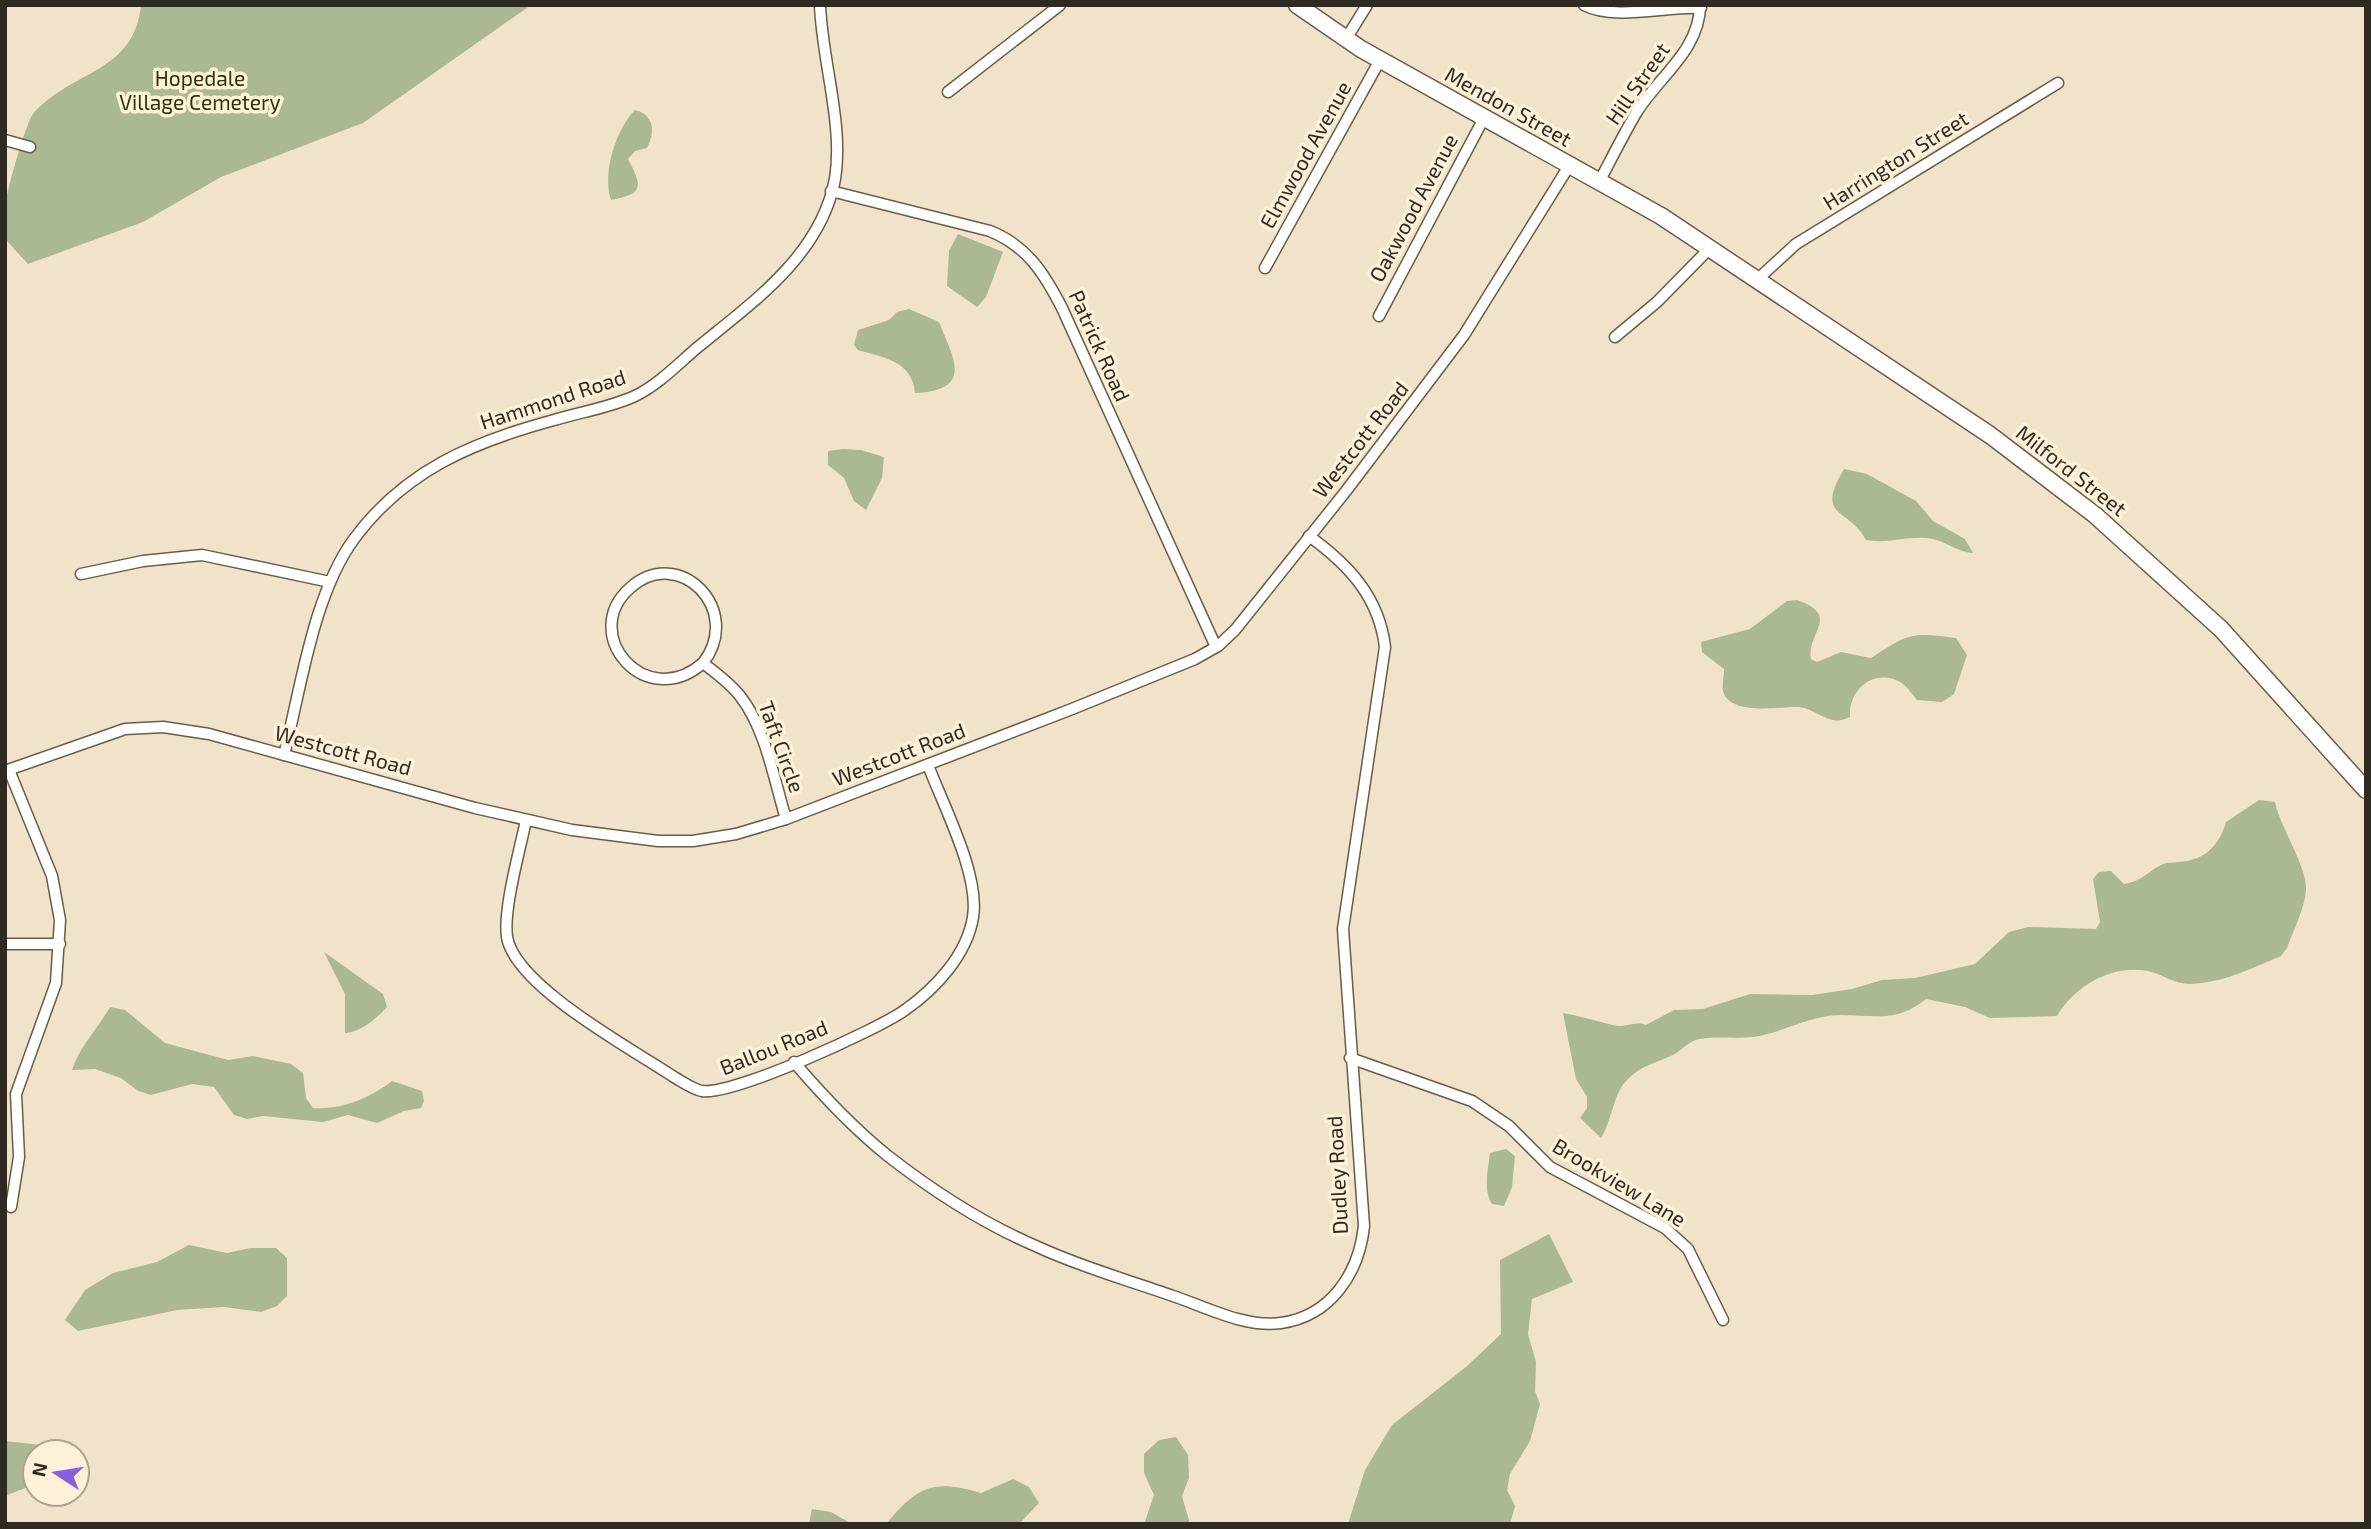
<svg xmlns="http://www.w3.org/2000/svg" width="2371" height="1529" font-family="'Exo 2',sans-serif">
  <rect width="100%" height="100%" fill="#f1e3ca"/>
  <!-- green -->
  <g fill="#abb894">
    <path d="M 141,5 L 531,5 L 363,123 L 221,177 L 143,222 L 28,264 L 5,239 C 5,228 4,217 5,206 C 6,194 26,122 33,114 C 71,70 134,74 141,5 Z"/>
    <path d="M 635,110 C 655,115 655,133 647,148 L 635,151 L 628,159 C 642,186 645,194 611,200 C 602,173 616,129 635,110 Z"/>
    <polygon points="958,234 1003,252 986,297 977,307 947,286 949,251"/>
    <path d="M 909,309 L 939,322 C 954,360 974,390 915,393 C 912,361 885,358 858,350 L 854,345 L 858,330 L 889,320 L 897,312 Z"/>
    <polygon points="843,449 861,450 884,457 882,478 866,510 854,501 844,478 828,465 828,451"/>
    <path d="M 1844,469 L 1867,474 L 1916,501 L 1933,521 L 1965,539 L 1973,553 C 1956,552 1945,540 1927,538 C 1906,536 1887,544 1866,540 C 1849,507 1814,519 1844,469 Z"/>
    <path d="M 1797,600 C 1842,616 1806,632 1811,659 L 1817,662 L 1841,652 L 1871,658 C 1909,633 1911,632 1956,638 L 1967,655 L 1954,694 L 1942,702 L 1917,700 C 1913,695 1907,687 1902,683 C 1876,667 1848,688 1850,717 C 1829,728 1818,709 1799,707 C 1782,706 1730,717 1723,691 C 1722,685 1724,676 1724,669 L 1702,652 L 1701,642 L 1750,629 L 1787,601 Z"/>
    <path d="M 2259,800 L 2275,802 C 2280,827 2307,866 2306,890 C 2305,908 2293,931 2287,948 L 2281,956 C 2250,969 2223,983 2189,984 C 2175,984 2162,974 2148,971 C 2111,964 2075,986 2057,1016 L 1990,1018 L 1965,1007 L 1926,999 C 1896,1023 1876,1015 1841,1015 C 1810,1015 1782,1033 1753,1037 C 1736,1039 1717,1036 1700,1039 C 1690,1040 1682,1050 1673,1055 C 1656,1063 1640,1066 1627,1080 C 1613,1094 1612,1121 1601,1138 L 1580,1118 L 1587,1108 L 1587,1097 L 1576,1079 L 1563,1013 C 1580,1016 1596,1021 1613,1025 C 1624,1029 1634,1020 1646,1025 L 1674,1010 L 1703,1009 L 1750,994 L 1812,995 L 1852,989 L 1882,980 L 1915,978 L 1975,964 L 2009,932 L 2028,927 L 2096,929 L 2100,922 L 2093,879 L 2099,872 L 2111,871 L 2124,884 C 2141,882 2148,871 2163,864 C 2168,862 2174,863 2179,862 C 2205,860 2219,846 2226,822 Z"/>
    <path d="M 324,952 L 383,994 L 387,1007 C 376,1019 361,1032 345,1033 L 345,994 Z"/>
    <path d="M 110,1007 L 125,1010 L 165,1043 L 228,1060 L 253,1056 L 291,1064 L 303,1073 L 306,1098 L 313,1108 C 342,1110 370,1098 392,1081 L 422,1091 L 424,1101 L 421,1108 L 404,1111 L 377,1123 L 348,1115 L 323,1122 L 263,1116 L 247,1119 L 234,1115 L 214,1087 L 192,1084 L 151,1095 L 138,1091 L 121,1078 L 95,1069 L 72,1070 C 79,1048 98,1028 110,1007 Z"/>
    <path d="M 1506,1149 L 1515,1156 L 1512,1187 L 1504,1206 L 1492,1204 C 1483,1190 1488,1169 1490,1153 Z"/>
    <polygon points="1549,1234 1573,1282 1532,1299 1528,1334 1536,1362 1535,1391 1540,1404 1530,1441 1510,1474 1507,1490 1515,1506 1510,1524 1348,1524 1365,1470 1392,1425 1466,1367 1501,1334 1500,1260"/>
    <polygon points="189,1245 227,1253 250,1248 276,1248 287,1258 287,1296 277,1306 261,1312 224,1307 177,1310 78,1331 65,1320 85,1290 113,1273 157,1262"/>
    <polygon points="1176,1437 1188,1455 1189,1478 1182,1496 1190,1524 1144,1524 1154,1495 1144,1473 1144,1454 1159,1440"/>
    <polygon points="5,1441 42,1445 42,1452 35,1452 35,1484 5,1496"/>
    <path d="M 1013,1479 L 1029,1487 L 1039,1503 L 1019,1524 L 886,1524 C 918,1486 933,1479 981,1493 Z"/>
    <polygon points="812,1509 831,1512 852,1524 809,1524"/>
  </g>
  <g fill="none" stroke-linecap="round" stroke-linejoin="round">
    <defs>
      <g id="minor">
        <path d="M 1584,5 C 1615,21 1666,6 1701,8"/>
        <polyline points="1346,39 1367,5"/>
        <polyline points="948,92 1060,5"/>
        <polyline points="5,140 30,147"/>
        <path d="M 1599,182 C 1612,158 1624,133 1638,110 C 1660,76 1700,49 1700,5"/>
        <path d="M 831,191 L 990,231 C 1027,246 1044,273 1062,308 L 1216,647"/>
        <polyline points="1265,268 1380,60"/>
        <polyline points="1759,278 1796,244 2058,83"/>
        <polyline points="1379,316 1484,118"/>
        <polyline points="1615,337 1657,302 1711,247"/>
        <polyline points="81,574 143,561 202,555 330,582"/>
        <path d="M 703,663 C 744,610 679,544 630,588 C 578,634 646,713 703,663 C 716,673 730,683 740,696 C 766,729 774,780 786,819"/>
        <path d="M 284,755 C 301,688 313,595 354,539 C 405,470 473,442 554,420 C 580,412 609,408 635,396 C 658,385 678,364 698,347 C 753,302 821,255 835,179 C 844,125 822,61 820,5"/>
        <polyline points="9,770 52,876 60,920 56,983 16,1094 19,1157 11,1207"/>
        <polyline points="5,771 125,729 163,727 209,734 475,808 572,830 658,841 693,841 736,834 786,819 1072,709 1195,659 1218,646 1235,630 1346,491 1464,335 1569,166"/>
        <path d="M 526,820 C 520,850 503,909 507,937 C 515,986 632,1049 674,1077 C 683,1082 692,1089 702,1091 C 732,1096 877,1030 905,1010 C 935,989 967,955 973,917 C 980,875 943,805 928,765"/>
        <polyline points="5,944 60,944"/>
        <polyline points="1350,1058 1472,1101 1509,1126 1550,1167 1665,1228 1688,1249 1723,1320"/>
        <path d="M 794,1062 C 823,1096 853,1128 888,1156 C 933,1191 986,1225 1038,1247 C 1081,1267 1128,1280 1173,1296 C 1206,1307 1245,1328 1281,1323 C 1331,1316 1359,1273 1364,1226 L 1343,929 L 1385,647 C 1379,597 1349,565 1309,536"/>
      </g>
      <polyline id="primary" points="1297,5 1361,49 1661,216 1990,435 2095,515 2221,629 2366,790"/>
    </defs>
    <!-- minor casing -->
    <use href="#minor" stroke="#685d46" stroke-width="13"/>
    <!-- primary casing -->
    <use href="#primary" stroke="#685d46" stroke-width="19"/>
    <!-- minor -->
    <use href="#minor" stroke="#fff" stroke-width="10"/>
    <!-- primary -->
    <use href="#primary" stroke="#fff" stroke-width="16"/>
  </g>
  <g text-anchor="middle" stroke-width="7" stroke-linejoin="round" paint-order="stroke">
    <!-- park labels -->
    <g font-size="21" fill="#2a3709" stroke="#fef1d7">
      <text x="200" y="86">Hopedale<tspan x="200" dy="24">Village Cemetery</tspan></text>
    </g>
    <!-- street labels -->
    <g font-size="21" fill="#302b22" stroke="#fef1d7">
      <text transform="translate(1638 84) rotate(-55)" y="7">Hill Street</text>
      <text transform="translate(1508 107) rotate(29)" y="7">Mendon Street</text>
      <text transform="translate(1306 155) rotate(-61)" y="7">Elmwood Avenue</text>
      <text transform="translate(1896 161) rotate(-32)" y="7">Harrington Street</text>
      <text transform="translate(1414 208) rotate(-62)" y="7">Oakwood Avenue</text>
      <text transform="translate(1099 346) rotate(66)" y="7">Patrick Road</text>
      <text transform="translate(553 400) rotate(-18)" y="7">Hammond Road</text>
      <text transform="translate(1361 440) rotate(-52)" y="7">Westcott Road</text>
      <text transform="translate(2071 471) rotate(38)" y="7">Milford Street</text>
      <text transform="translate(781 747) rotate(70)" y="7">Taft Circle</text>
      <text transform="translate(343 751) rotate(15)" y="7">Westcott Road</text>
      <text transform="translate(899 755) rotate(-21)" y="7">Westcott Road</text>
      <text transform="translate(774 1048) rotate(-22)" y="7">Ballou Road</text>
      <text transform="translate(1338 1175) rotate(-93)" y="7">Dudley Road</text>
      <text transform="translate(1619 1183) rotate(31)" y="7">Brookview Lane</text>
    </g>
  </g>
  <!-- border -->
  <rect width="2371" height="1529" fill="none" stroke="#302b22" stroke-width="14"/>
  <!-- north arrow -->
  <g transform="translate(56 1473) rotate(282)"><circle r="33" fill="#fef1d7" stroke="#aca28f" stroke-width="2"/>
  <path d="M0-5L12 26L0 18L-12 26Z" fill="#885fda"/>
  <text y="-10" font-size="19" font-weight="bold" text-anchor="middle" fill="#302b22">N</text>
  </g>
</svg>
